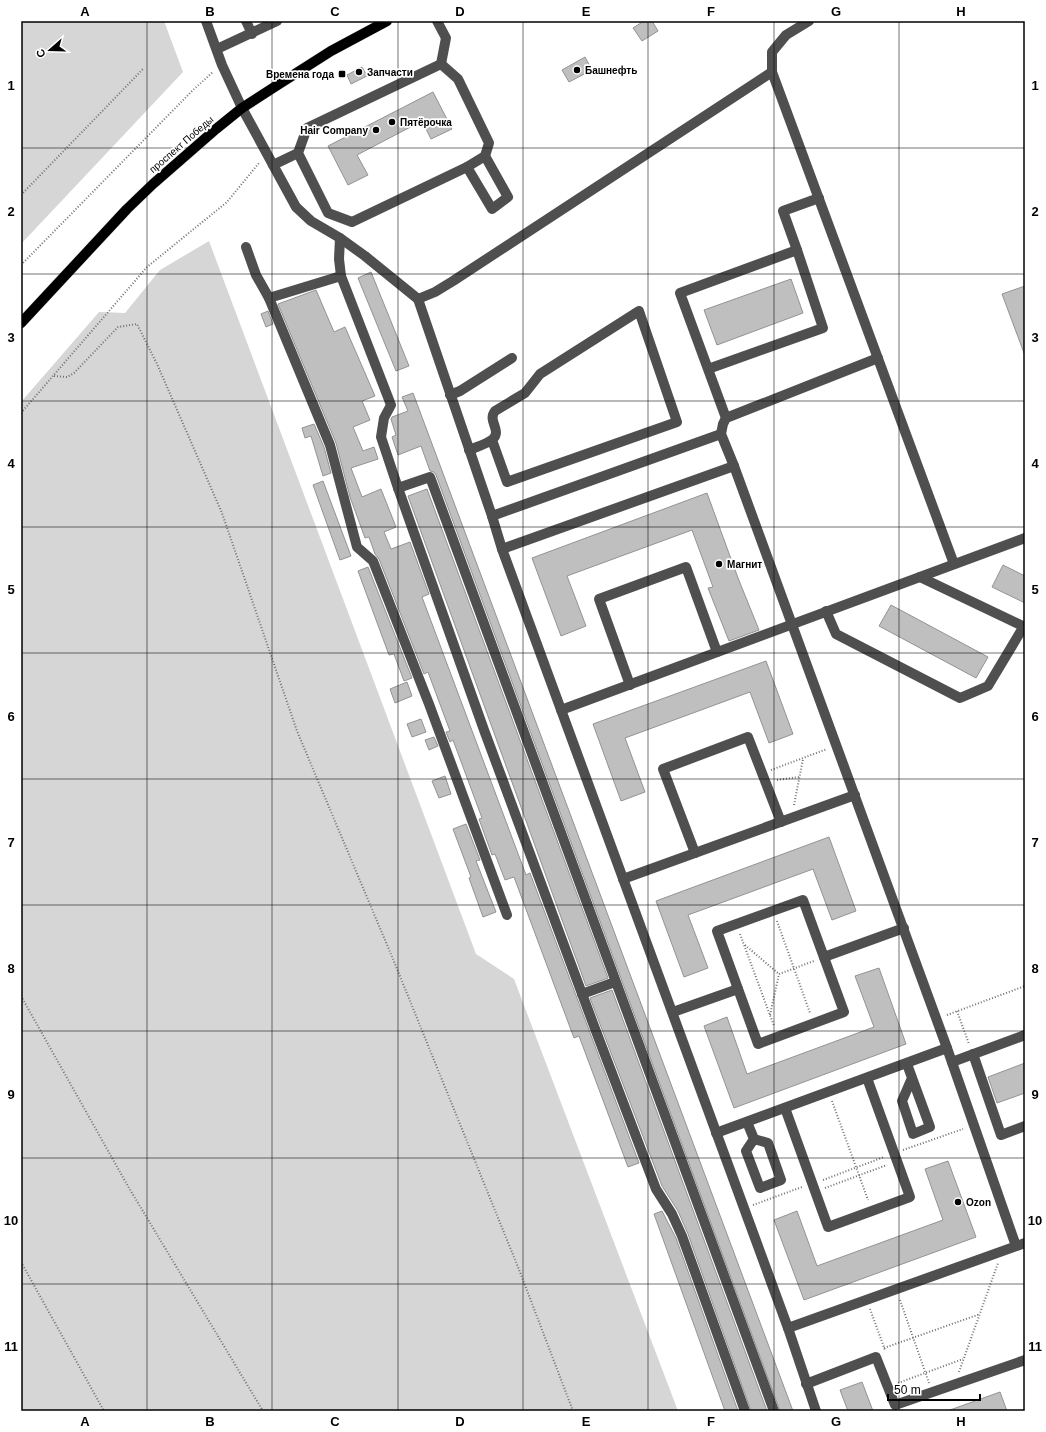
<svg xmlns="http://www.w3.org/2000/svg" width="1046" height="1432" font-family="Arial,sans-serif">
  <rect width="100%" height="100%" fill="#fff"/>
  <!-- green -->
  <g fill="#d6d6d6">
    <polygon points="21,21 164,21 183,72 21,244"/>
    <polygon points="209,241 476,954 514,979 678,1411 21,1411 21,402 99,312 125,313 160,270"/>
  </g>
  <!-- building -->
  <g fill="#bfbfbf" stroke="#939393">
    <polygon points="644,21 652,21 658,31 642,41 633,28"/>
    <polygon points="585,57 592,70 569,82 562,70"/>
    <polygon points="362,67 367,76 351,84 347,75"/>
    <polygon points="433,92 452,129 431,139 422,121 357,155 368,175 348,185 328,146"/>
    <polygon points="371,272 409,366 396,371 358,278"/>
    <polygon points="791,279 803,313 717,345 704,310"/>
    <polygon points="1025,286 1025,352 1024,353 1002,294"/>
    <polygon points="316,290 334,332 345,327 375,396 362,401 370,420 353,427 363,451 374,447 378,459 351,468 362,497 381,489 396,527 384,532 391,549 410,542 429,594 422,597 526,875 530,873 639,1163 628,1167 579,1036 574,1038 514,877 505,880 495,854 492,855 479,819 482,818 453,740 450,742 446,732 450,731 428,672 424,674 379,559 375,554 369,537 365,538 350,497 336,443 278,304"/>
    <polygon points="268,311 273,324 266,327 261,314"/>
    <polygon points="413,393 793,1411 780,1411 436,475 434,472 430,471 421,446 398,455 392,437 396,435 391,419 392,417 408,411 402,397"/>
    <polygon points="314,424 324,447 331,473 323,476 311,436 305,438 302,428"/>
    <polygon points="323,481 351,556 340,560 313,485"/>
    <polygon points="427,489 608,978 586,986 408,496"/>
    <polygon points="707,493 738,578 759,630 729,641 708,588 713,587 692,530 567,576 586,626 561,636 532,558"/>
    <polygon points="1003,565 1025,576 1025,603 992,587"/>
    <polygon points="368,567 412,678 404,681 394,654 389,655 358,571"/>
    <polygon points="891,605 988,657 976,678 879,626"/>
    <polygon points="766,661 793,734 769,743 750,692 625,738 645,792 621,801 593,724"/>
    <polygon points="407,682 412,696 395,703 390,689"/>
    <polygon points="421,719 426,732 412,737 407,724"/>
    <polygon points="434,737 438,746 429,750 425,740"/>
    <polygon points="445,776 451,794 439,798 432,781"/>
    <polygon points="466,824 480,860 476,861 496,912 483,917 469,878 471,877 453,829"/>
    <polygon points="829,837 856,911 832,920 813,869 688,915 708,968 684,977 656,901"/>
    <polygon points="879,968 906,1044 734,1108 704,1026 727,1017 747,1074 874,1027 855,976"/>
    <polygon points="612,990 767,1411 751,1411 688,1234 678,1211 662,1186 590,998"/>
    <polygon points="1025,1063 1025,1093 997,1103 988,1077"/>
    <polygon points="948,1161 976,1237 804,1300 774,1220 797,1211 817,1266 943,1220 925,1169"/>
    <polygon points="662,1211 676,1238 738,1411 725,1411 654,1214"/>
    <polygon points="862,1382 873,1411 848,1411 840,1390"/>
    <polygon points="1000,1392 1007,1411 950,1411 950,1410"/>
  </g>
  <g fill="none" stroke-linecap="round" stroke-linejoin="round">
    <defs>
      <polyline id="major" points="21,323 127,209 153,184 216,129 242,108 276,86 331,51 387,21"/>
    </defs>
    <!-- major casing -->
    <use href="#major" stroke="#dbdbdb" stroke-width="11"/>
    <!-- path -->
    <g stroke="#717171" stroke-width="2" stroke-dasharray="1 2" stroke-linecap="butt">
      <polyline points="21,195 144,68"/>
      <polyline points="21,265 193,90 213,72"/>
      <polyline points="54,376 67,377 74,373 118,327 137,324 157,364 222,513 297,731 393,959 520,1272 573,1411"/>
      <polyline points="21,413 147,267 227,202 259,163"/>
      <polyline points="771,770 827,749"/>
      <polyline points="777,780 799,777"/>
      <polyline points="794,805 803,759"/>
      <polyline points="777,921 810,1013"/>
      <polyline points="740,934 774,1026"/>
      <polyline points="745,945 779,974"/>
      <polyline points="779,974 814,961"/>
      <polyline points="21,996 129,1188 263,1411"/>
      <polyline points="957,1011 969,1044"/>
      <polyline points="770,1015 779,974"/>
      <polyline points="947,1015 1025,986"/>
      <polyline points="832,1101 868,1200"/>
      <polyline points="903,1150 963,1129"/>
      <polyline points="823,1180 884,1157"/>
      <polyline points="825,1188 887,1165"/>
      <polyline points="753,1205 802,1187"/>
      <polyline points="21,1262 104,1411"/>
      <polyline points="900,1300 929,1383"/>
      <polyline points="870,1309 885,1350"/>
      <polyline points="884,1348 980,1314"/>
      <polyline points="959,1372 998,1263"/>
      <polyline points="898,1383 963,1359"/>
    </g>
    <!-- minor -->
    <g stroke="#4f4f4f" stroke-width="10">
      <polyline points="206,21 222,65 242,108 296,207 311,221 340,238 365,256 418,299 492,516 502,549 788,1328 816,1411"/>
      <polyline points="246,21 252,34"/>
      <polyline points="437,21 446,38 441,64"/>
      <polyline points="809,21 786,35 772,52 772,72 954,564"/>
      <polyline points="217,49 277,21"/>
      <polygon points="441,64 458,79 489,143 485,156 467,167 352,222 328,213 298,153 307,128"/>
      <polyline points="273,165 298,153"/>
      <polyline points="467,167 492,209 508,197 485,156"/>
      <polyline points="340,238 339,259 341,276 391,405 384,418 381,437 398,488 484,730 594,1026 656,1189 672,1214 682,1236 745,1411"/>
      <polyline points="246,247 256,275 269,298 330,445 357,547 373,561 429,704 507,915"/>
      <polyline points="797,250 783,211 819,198"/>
      <polyline points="269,298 341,276"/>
      <polyline points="418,299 435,292 453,281 772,72"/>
      <polyline points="878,358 726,418 723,424 721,434 734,466 947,1048 1016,1246"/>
      <polyline points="708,369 823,328 797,250 680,293 726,418"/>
      <polyline points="450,395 460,391 512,358"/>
      <path d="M 469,450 C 476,447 487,444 493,439 C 502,430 487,421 495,411 L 525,393 L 540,374 L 639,311 L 677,422 L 507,482 L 492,440"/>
      <polyline points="398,488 430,477 774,1411"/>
      <polyline points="492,516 721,434"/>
      <polyline points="502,549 734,466"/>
      <polyline points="920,577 1025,627"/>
      <polyline points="826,611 836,634 960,698 988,686 1024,626"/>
      <polyline points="630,685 599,599 686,567 717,652"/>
      <polyline points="561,710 1025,538"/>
      <polyline points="695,853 663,769 748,737 781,822"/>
      <polyline points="623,879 855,795"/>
      <polygon points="803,900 844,1012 758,1044 717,931"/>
      <polyline points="824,957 904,928"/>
      <polyline points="582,994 615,982"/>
      <polyline points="673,1012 738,989"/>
      <polyline points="973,1054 1001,1135 1025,1126"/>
      <polyline points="952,1062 1025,1035"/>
      <polyline points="907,1064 930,1127 913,1134 902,1101 912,1078"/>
      <polyline points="785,1108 828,1227 910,1197 867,1078"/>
      <polyline points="747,1122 754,1139 746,1151 760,1188 781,1180 768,1143 754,1139"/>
      <polyline points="716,1133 947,1048"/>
      <polyline points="788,1328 1025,1243"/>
      <polyline points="806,1384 876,1357 895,1405 1025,1360"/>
    </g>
    <!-- major -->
    <use href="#major" stroke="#000" stroke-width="10"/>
  </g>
  <!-- grid -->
  <path fill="none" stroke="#000" stroke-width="1" stroke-opacity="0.55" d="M 147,21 L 147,1411M 272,21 L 272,1411M 398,21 L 398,1411M 523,21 L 523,1411M 648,21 L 648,1411M 774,21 L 774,1411M 899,21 L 899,1411M 21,148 L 1025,148M 21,274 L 1025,274M 21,401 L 1025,401M 21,527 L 1025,527M 21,653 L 1025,653M 21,779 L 1025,779M 21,905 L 1025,905M 21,1031 L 1025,1031M 21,1158 L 1025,1158M 21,1284 L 1025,1284"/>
  <!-- markers -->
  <g fill="#000" stroke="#fff" stroke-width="1.5">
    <circle cx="577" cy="70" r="4"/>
    <circle cx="359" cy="72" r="4"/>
    <rect x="338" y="70" width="8" height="8" rx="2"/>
    <circle cx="392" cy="122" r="4"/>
    <circle cx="376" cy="130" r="4"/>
    <circle cx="719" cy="564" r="4"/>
    <circle cx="958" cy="1202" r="4"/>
  </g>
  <g text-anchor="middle" stroke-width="3.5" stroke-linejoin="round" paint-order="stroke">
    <!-- poi labels -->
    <g font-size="10" font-weight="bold" fill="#000" stroke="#fff" text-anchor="start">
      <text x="585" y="74">Башнефть</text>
      <text x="367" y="76">Запчасти</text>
      <text x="334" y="78" text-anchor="end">Времена года</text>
      <text x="400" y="126">Пятёрочка</text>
      <text x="368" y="134" text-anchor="end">Hair Company</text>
      <text x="727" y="568">Магнит</text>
      <text x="966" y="1206">Ozon</text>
    </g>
    <!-- street labels -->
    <g font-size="10" fill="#000" stroke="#fff">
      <text transform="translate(181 144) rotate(-41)" y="4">проспект Победы</text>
    </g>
  </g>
  <!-- border -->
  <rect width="1046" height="1432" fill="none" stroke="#ffffff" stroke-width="44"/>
  <!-- north arrow -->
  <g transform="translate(50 50) rotate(250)" stroke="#ffffff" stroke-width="3" paint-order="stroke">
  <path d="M0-3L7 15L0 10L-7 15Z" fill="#000000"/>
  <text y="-6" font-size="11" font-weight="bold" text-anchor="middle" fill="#000000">С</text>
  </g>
  <!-- scale -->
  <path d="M888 1394v6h92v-6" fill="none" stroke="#000000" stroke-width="2"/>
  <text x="894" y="1394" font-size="12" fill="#000000" stroke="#ffffff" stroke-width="3" paint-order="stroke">50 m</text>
  <rect x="22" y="22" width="1002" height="1388" fill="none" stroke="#000" stroke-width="1.5"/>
  <g font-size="13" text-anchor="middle" font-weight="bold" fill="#000">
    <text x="85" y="16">A</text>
    <text x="210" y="16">B</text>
    <text x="335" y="16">C</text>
    <text x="460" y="16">D</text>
    <text x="586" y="16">E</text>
    <text x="711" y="16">F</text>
    <text x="836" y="16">G</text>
    <text x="961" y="16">H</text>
    <text x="11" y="90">1</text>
    <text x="1035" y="90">1</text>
    <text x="11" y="216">2</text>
    <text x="1035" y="216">2</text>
    <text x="11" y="342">3</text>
    <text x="1035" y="342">3</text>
    <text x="11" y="468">4</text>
    <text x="1035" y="468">4</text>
    <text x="11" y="594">5</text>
    <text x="1035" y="594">5</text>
    <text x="11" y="721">6</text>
    <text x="1035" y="721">6</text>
    <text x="11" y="847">7</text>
    <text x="1035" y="847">7</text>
    <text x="11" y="973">8</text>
    <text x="1035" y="973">8</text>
    <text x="11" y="1099">9</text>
    <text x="1035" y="1099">9</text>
    <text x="11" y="1225">10</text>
    <text x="1035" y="1225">10</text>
    <text x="11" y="1351">11</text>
    <text x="1035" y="1351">11</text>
    <text x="85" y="1426">A</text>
    <text x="210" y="1426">B</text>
    <text x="335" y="1426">C</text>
    <text x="460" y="1426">D</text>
    <text x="586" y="1426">E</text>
    <text x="711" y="1426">F</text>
    <text x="836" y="1426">G</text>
    <text x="961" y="1426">H</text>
  </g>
</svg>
